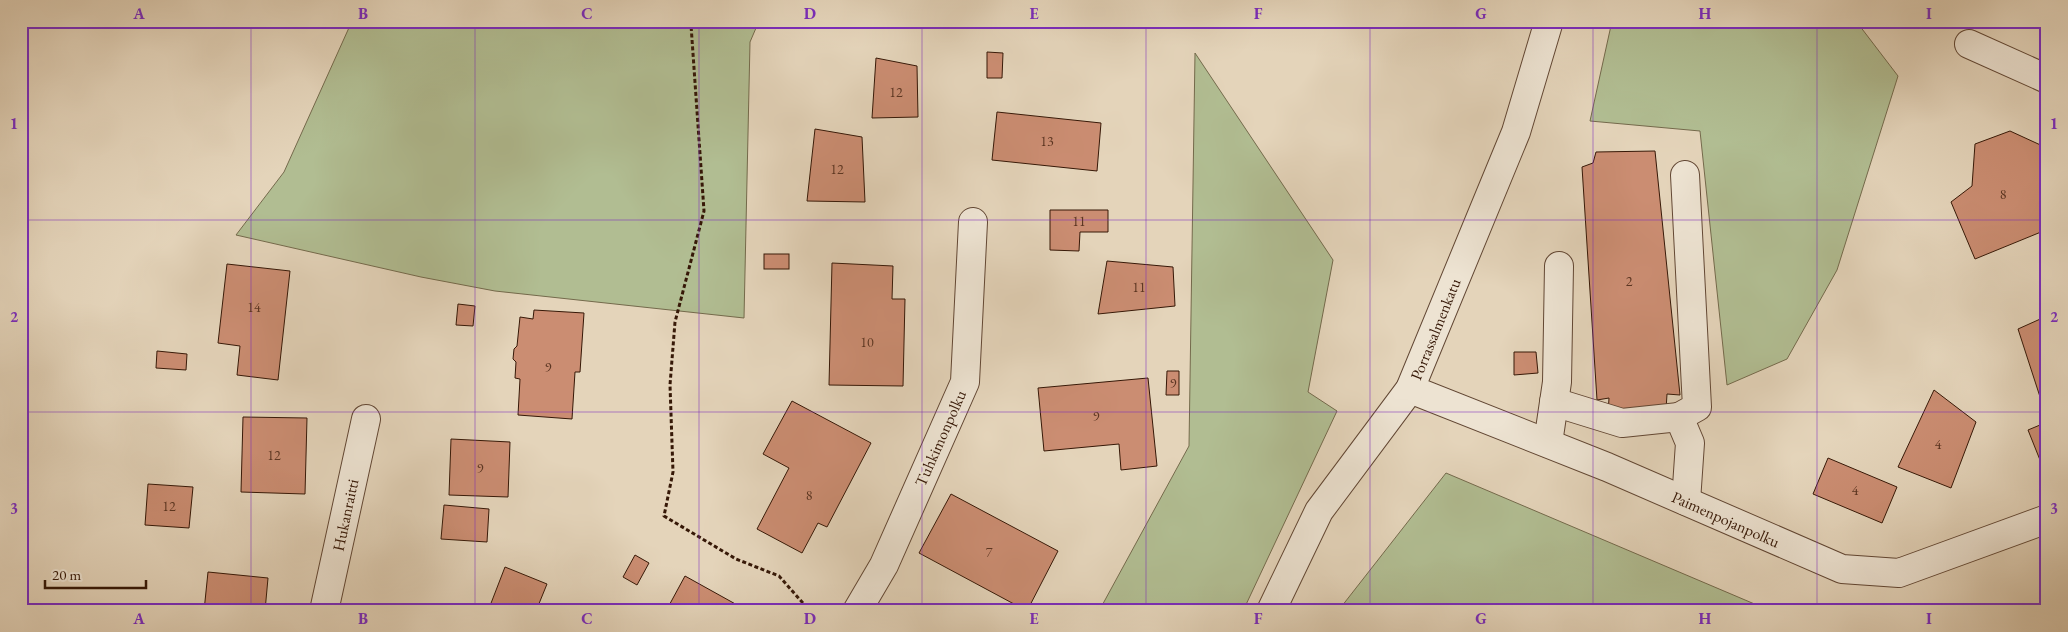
<svg xmlns="http://www.w3.org/2000/svg" width="2068" height="632" font-family="'EB Garamond',serif">
  <rect width="100%" height="100%" fill="#e4d4ba"/>
  <filter id="stains"><feTurbulence type="fractalNoise" baseFrequency=".004" numOctaves="4"/><feColorMatrix values="0 0 0 0 .2 0 0 0 0 .09 0 0 0 0 .02 0 0 0 .5 -.17"/></filter>
  <radialGradient id="worn" r=".72"><stop offset=".6" stop-color="#630" stop-opacity="0"/><stop offset="1" stop-color="#630" stop-opacity=".3"/></radialGradient>
  <!-- green -->
  <g fill="#b1bd92" stroke="#746a4c">
    <polygon points="352,21 759,21 750,42 744,318 495,291 421,277 236,235 284,172"/>
    <polygon points="1612,21 1856,21 1898,76 1837,270 1787,359 1727,385 1700,131 1590,121"/>
    <polygon points="1195,53 1333,260 1308,392 1337,411 1243,611 1099,611 1189,446"/>
    <polygon points="1446,473 1771,611 1338,611"/>
  </g>
  <!-- building -->
  <g fill="#cb8d72" stroke="#361807">
    <polygon points="987,52 1003,53 1002,78 987,78"/>
    <polygon points="876,58 917,66 918,117 872,118"/>
    <polygon points="997,112 1101,123 1097,171 992,160"/>
    <polygon points="815,129 862,137 865,202 807,201"/>
    <polygon points="2010,131 2047,148 2047,183 2041,232 1975,259 1951,202 1972,186 1975,144"/>
    <polygon points="1655,151 1680,395 1667,394 1666,410 1608,414 1609,398 1597,400 1582,167 1593,163 1596,152"/>
    <polygon points="1050,210 1108,210 1108,232 1080,232 1079,251 1050,250"/>
    <rect x="764" y="254" width="25" height="15"/>
    <polygon points="1107,261 1173,267 1175,306 1098,314"/>
    <polygon points="832,263 893,266 892,299 905,299 903,386 829,385"/>
    <polygon points="227,264 290,271 278,380 237,375 240,346 218,343"/>
    <polygon points="458,304 475,306 473,326 456,325"/>
    <polygon points="534,310 584,313 580,372 575,372 572,419 518,415 520,379 515,378 516,362 513,359 514,349 517,346 520,317 533,319"/>
    <polygon points="2047,316 2047,399 2042,403 2018,329"/>
    <polygon points="157,351 187,354 186,370 156,368"/>
    <polygon points="1514,352 1536,352 1538,373 1514,375"/>
    <polygon points="1167,371 1179,371 1179,395 1166,395"/>
    <polygon points="1148,378 1157,466 1121,470 1119,444 1044,451 1038,388"/>
    <polygon points="1934,390 1976,422 1951,488 1898,467"/>
    <polygon points="792,401 871,443 827,527 818,523 802,553 757,529 789,468 763,454"/>
    <polygon points="243,417 307,418 305,494 241,492"/>
    <polygon points="2040,425 2043,433 2047,431 2047,469 2044,470 2028,430"/>
    <polygon points="451,439 510,442 508,497 449,495"/>
    <polygon points="1828,458 1897,487 1882,523 1813,494"/>
    <polygon points="148,484 193,487 189,528 145,525"/>
    <polygon points="951,494 1058,551 1027,611 919,553"/>
    <polygon points="444,505 489,509 487,542 441,539"/>
    <polygon points="635,555 649,563 637,585 623,577"/>
    <polygon points="505,567 547,584 536,611 488,611"/>
    <polygon points="208,572 268,578 265,611 204,611"/>
    <polygon points="685,576 748,611 666,611"/>
    <polygon points="912,604 924,611 908,611"/>
  </g>
  <g fill="none" stroke-linecap="round" stroke-linejoin="round">
    <defs>
      <g id="minor">
        <polyline points="1969,44 2047,79"/>
        <polyline points="1685,175 1697,407 1679,417 1690,443 1686,501"/>
        <polyline points="1410,389 1607,467 1842,569 1899,573 2047,519"/>
        <polyline points="1554,402 1622,423 1679,417"/>
        <polyline points="1548,443 1557,382 1559,266"/>
        <polyline points="324,611 366,419"/>
        <polyline points="857,611 884,565 965,382 973,222"/>
        <polyline points="1271,611 1319,511 1410,389 1516,132 1549,21"/>
      </g>
    </defs>
    <!-- minor casing -->
    <use href="#minor" stroke="#624734" stroke-width="30"/>
    <!-- path -->
    <polyline stroke="#361807" stroke-width="3" stroke-dasharray="4 2.5" stroke-linecap="butt" points="693,21 691,25 704,211 675,322 670,385 673,472 664,516 736,559 779,576 810,611"/>
    <!-- minor -->
    <use href="#minor" stroke="#ede3d2" stroke-width="28"/>
  </g>
  <!-- grid -->
  <path fill="none" stroke="#7b2cbf" stroke-width="1" stroke-opacity="0.55" d="M 251,21 L 251,611M 475,21 L 475,611M 699,21 L 699,611M 922,21 L 922,611M 1146,21 L 1146,611M 1370,21 L 1370,611M 1593,21 L 1593,611M 1817,21 L 1817,611M 21,220 L 2047,220M 21,412 L 2047,412"/>
  <g text-anchor="middle" stroke-width="4" stroke-linejoin="round" paint-order="stroke">
    <!-- number labels -->
    <g font-size="14" fill="#5b3522">
      <text x="896" y="97">12</text>
      <text x="1047" y="146">13</text>
      <text x="837" y="174">12</text>
      <text x="2003" y="199">8</text>
      <text x="1079" y="226">11</text>
      <text x="1629" y="286">2</text>
      <text x="1139" y="292">11</text>
      <text x="254" y="312">14</text>
      <text x="867" y="347">10</text>
      <text x="548" y="372">9</text>
      <text x="1173" y="388">9</text>
      <text x="1096" y="421">9</text>
      <text x="1938" y="449">4</text>
      <text x="274" y="460">12</text>
      <text x="480" y="473">9</text>
      <text x="1855" y="495">4</text>
      <text x="809" y="500">8</text>
      <text x="169" y="511">12</text>
      <text x="989" y="557">7</text>
    </g>
    <!-- street labels -->
    <g font-size="16" fill="#361807" stroke="#ede3d2">
      <text transform="translate(1435 329) rotate(-68)" y="6">Porrassalmenkatu</text>
      <text transform="translate(940 438) rotate(-66)" y="6">Tuhkimonpolku</text>
      <text transform="translate(345 515) rotate(-78)" y="6">Hukanraitti</text>
      <text transform="translate(1726 519) rotate(24)" y="6">Paimenpojanpolku</text>
    </g>
  </g>
  <!-- margin -->
  <rect width="2068" height="632" fill="none" stroke="#e4d4ba" stroke-width="55"/>
  <!-- scale -->
  <path d="M45 580v8h101v-8" fill="none" stroke="#361807" stroke-width="2.5"/>
  <text x="52" y="580" font-size="15" fill="#361807" stroke="#ede3d2" stroke-width="4" paint-order="stroke">20 m</text>
  <rect x="28" y="28" width="2012" height="576" fill="none" stroke="#7b2cbf" stroke-width="2"/>
  <g font-size="16" text-anchor="middle" font-weight="bold" fill="#7b2cbf">
    <text x="139" y="19">A</text>
    <text x="363" y="19">B</text>
    <text x="587" y="19">C</text>
    <text x="810" y="19">D</text>
    <text x="1034" y="19">E</text>
    <text x="1258" y="19">F</text>
    <text x="1481" y="19">G</text>
    <text x="1705" y="19">H</text>
    <text x="1929" y="19">I</text>
    <text x="14" y="129">1</text>
    <text x="2054" y="129">1</text>
    <text x="14" y="322">2</text>
    <text x="2054" y="322">2</text>
    <text x="14" y="514">3</text>
    <text x="2054" y="514">3</text>
    <text x="139" y="624">A</text>
    <text x="363" y="624">B</text>
    <text x="587" y="624">C</text>
    <text x="810" y="624">D</text>
    <text x="1034" y="624">E</text>
    <text x="1258" y="624">F</text>
    <text x="1481" y="624">G</text>
    <text x="1705" y="624">H</text>
    <text x="1929" y="624">I</text>
  </g>
  <rect width="100%" height="100%" filter="url(#stains)"/>
  <rect width="100%" height="100%" fill="url(#worn)"/>
</svg>
